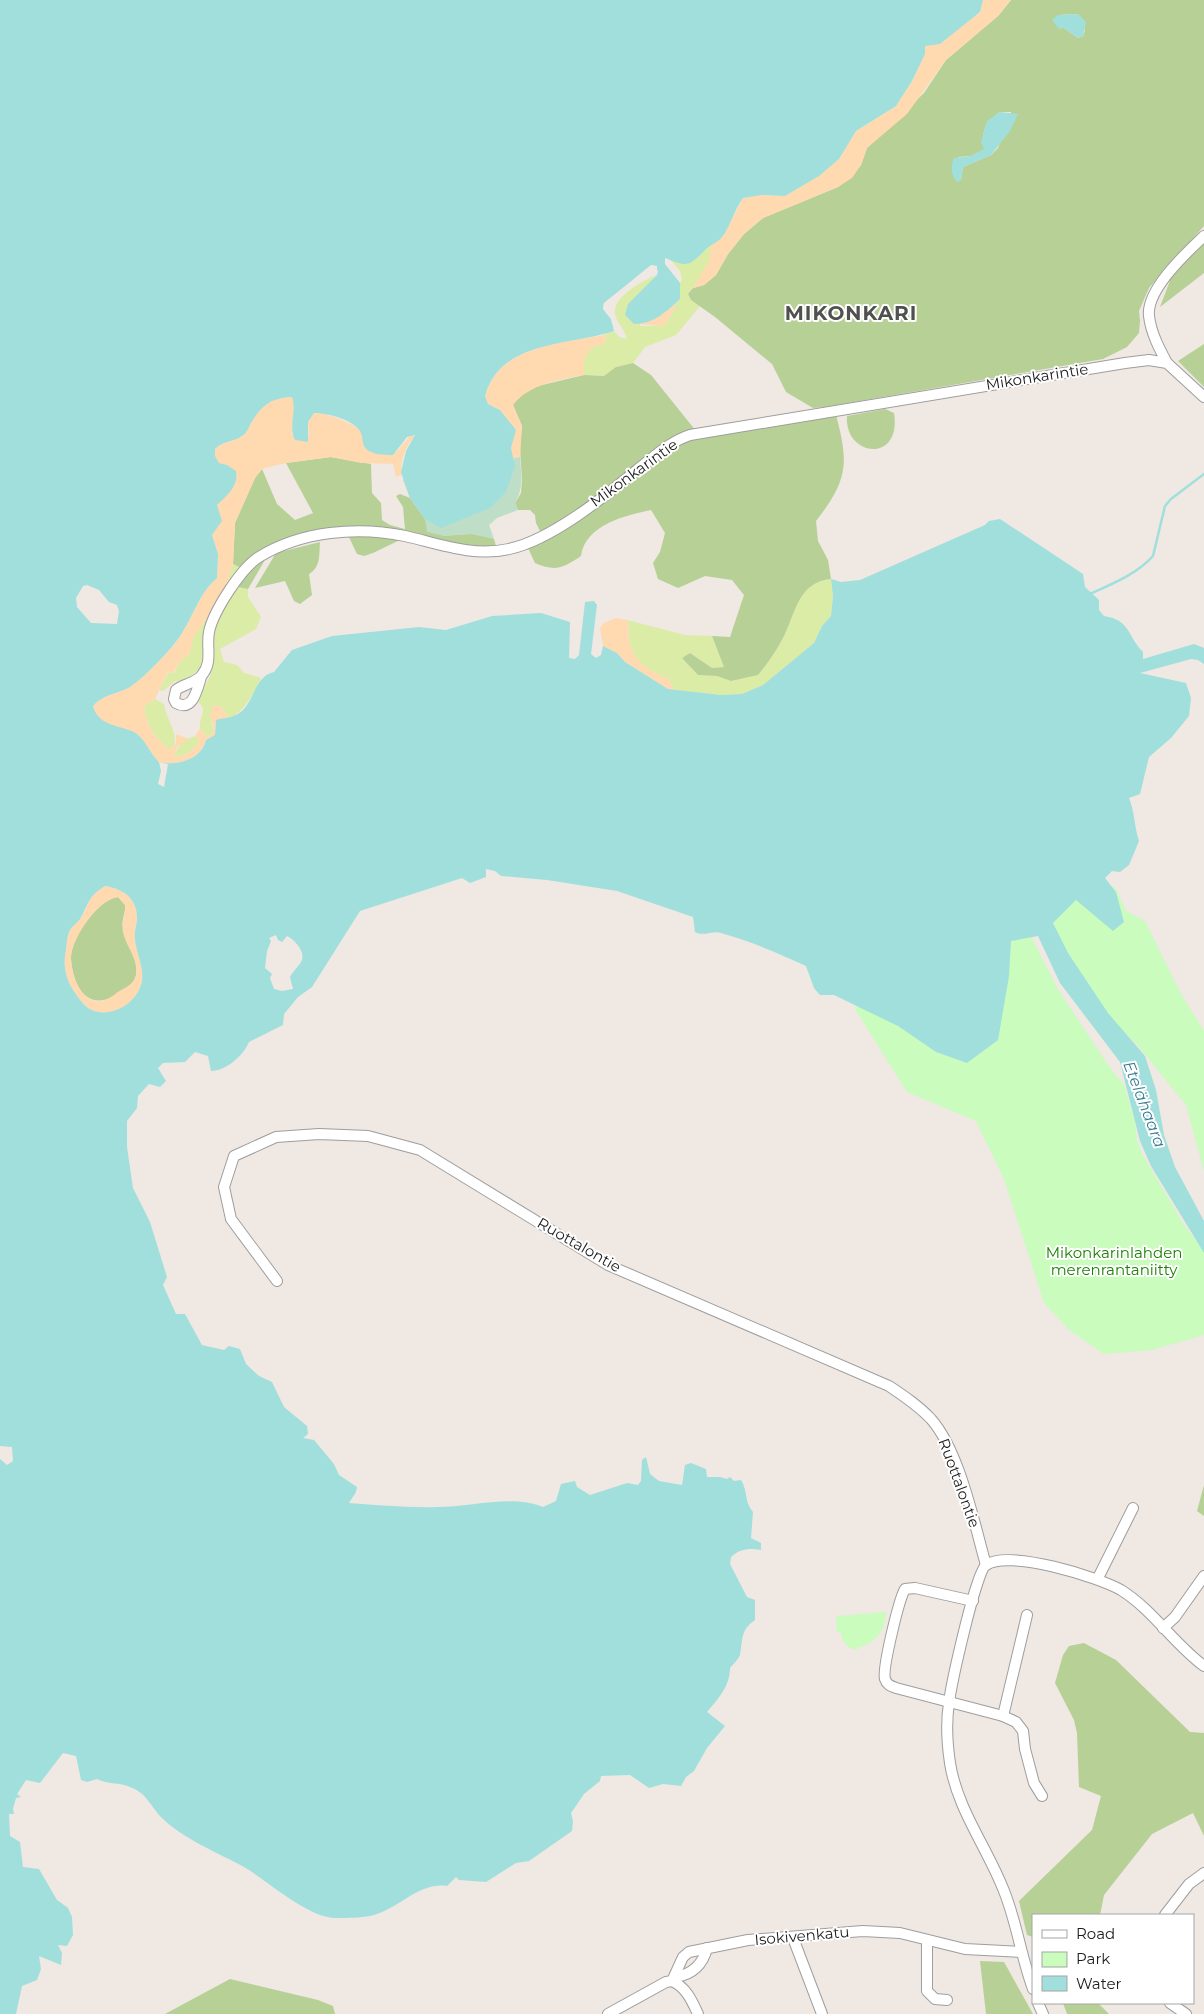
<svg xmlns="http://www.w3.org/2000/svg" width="1204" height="2014" font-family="Montserrat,sans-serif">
  <rect width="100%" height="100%" fill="#efe8e3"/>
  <!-- grass -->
  <g fill="#dbeca6">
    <path d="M 711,245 C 713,263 699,280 688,294 L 691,300 L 700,306 L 676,335 L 645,347 L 633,363 L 616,367 L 604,376 L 584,375 L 584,359 L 591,348 L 603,344 L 607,339 L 603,335 L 614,331 L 619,337 L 627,339 C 625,330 617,323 615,314 C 612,297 644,280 657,275 L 643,290 L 640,326 L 656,326 L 667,322 L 675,308 L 675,304 L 680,299 L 680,283 L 682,280 L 680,271 L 670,259 C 694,269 695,258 711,245 Z"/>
    <path d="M 233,564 L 239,567 L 211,618 L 202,666 C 196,673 185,681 175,681 L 163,691 L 159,690 L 168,673 L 175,672 L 180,661 L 189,655 L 193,636 L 205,621 L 227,583 Z"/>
    <path d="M 831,579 L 833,596 L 831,616 L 822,626 L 814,643 L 763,685 L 742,694 L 721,695 L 674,690 L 669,679 C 650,671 636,664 630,644 C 628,636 629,628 627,620 L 685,635 L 712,636 L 724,667 L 712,668 L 690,653 L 682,658 L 698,675 L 717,676 L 731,681 L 758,675 C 768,663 777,650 784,636 C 796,611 799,582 831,579 Z"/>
    <path d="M 238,587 L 248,589 L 248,597 L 261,617 L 256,629 L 220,649 L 224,662 L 237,665 L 244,673 L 261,678 C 253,695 246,708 230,719 L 220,706 L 211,722 L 214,731 L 208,737 L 200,729 C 199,721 203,716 203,708 L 197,700 C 200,689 208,684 211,673 C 214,664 212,646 213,635 C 216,617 229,602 238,587 Z"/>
    <path d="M 155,699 L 164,704 C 166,720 180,734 173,748 L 168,749 C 154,736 146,726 144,706 Z"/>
    <polygon points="195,736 201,741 191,751 180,757 174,755 182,741"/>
  </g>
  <!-- forest -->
  <g fill="#b7d096" fill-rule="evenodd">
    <path d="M 1011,0 L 1204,0 L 1204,226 L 1149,288 L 1139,311 L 1140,321 L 1139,333 L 1127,347 L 1103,359 L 825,407 L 813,408 L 786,392 L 772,364 L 715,317 L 691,300 L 688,294 L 693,288 L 704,285 L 716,275 L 728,254 L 744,234 L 763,218 L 838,187 L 861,165 L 867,148 L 924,93 L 946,60 L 998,16 ZM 1078,14 L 1085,30 L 1083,36 L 1078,38 L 1064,28 L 1058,15 ZM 1000,112 L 1011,112 L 998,148 L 991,155 L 963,167 L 961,180 L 958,157 L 971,156 L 985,149 C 980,133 985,122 1000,112 Z"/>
    <polygon points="1204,241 1204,273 1160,307 1171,278"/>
    <polygon points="1204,344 1204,387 1178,361"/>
    <polygon points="633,363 651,375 696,431 541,533 536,523 535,515 530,510 518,510 515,503 521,493 522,480 520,448 522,426 513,405 519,396 538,386 584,375 604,376 616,367"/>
    <path d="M 885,409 L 894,413 C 902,464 844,457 847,416 Z"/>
    <path d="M 836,415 C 849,464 848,480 816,521 L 818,541 L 828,560 L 831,579 C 799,582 796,611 784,636 C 777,650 768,663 758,675 L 731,681 L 717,676 L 698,675 L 682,658 L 690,653 L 712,668 L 724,667 L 712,636 L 730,637 L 744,595 L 732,580 L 705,576 L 678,588 L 658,579 L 653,563 L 660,552 L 665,533 L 651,510 C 626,515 585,525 581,556 C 563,568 556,572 535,563 L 528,548 C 564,532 597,508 628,484 C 650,466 670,446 697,437 Z"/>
    <path d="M 331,457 L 371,464 L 372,493 L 381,503 L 382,520 L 390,525 L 405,529 L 403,507 L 396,496 L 400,494 L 410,498 L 425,519 L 444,536 C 461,535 479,531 494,539 L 496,546 L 483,547 L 330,530 L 239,567 L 233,564 L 235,523 L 255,478 L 262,469 L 277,504 L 295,520 L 313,513 L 286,463 Z"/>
    <polygon points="358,533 402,539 373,553 364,556 357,554 348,535"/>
    <path d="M 320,542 C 319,555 321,567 309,574 L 312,595 L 300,604 L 294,601 L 285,581 L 255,588 L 276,553 Z"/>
    <polygon points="266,558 248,589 238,587 251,569"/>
    <path d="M 118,897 L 125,905 C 126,913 121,920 123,928 C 126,944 139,958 136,975 C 134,986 123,990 114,996 C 86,1012 72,983 71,958 C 71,938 98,899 118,897 Z"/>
    <polygon points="1204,1485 1204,1516 1197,1511"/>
    <polygon points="1084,1643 1116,1660 1190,1732 1204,1733 1204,1836 1193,1813 1152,1834 1104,1895 1100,1915 1033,1915 1033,1937 1027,1935 1019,1901 1092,1830 1101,1796 1079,1787 1077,1733 1074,1720 1055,1683 1063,1655 1069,1646"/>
    <polygon points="980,1961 1004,1962 1033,2014 986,2014"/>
    <polygon points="230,1979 318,2000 333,2006 335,2014 165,2014"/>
    <polygon points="1063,2003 1098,2003 1109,2014 1067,2014"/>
  </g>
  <!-- wetland -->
  <path fill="#bfdec7" d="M 520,457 C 521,474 524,487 515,503 L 518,510 L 497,518 L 489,525 L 494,539 L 471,534 L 444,536 L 427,532 L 425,519 L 410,498 L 403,480 L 408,473 L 514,462 L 513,458 Z"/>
  <!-- sand -->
  <g fill="#ffdab1" fill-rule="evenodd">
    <polygon points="983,0 1011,0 998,16 946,60 907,114 867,148 861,165 852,178 838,187 763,218 744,234 728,254 716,275 704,285 693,288 709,261 711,245 725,232 743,198 762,195 785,196 839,159 856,131 896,106 912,81 925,54 925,46 980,13"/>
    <path d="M 675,304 L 675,308 L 664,326 L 634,324 C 651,324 662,315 675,304 Z"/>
    <path d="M 603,335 L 607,340 L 603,344 L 591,348 L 584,359 L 584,375 C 559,380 529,384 513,405 L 522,426 L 520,457 L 513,458 L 500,410 L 488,404 L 485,396 C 499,345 560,344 603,335 Z"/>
    <path d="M 292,397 L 295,404 L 292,435 L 309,435 L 308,422 L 314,413 C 344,414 370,437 396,452 L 411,435 L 415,437 C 406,443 399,464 402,475 L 396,477 L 393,464 L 361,463 L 331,457 L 286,463 L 262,469 L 255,478 L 235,523 L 233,564 L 227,583 L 205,621 L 194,636 L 189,655 L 180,661 L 174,672 L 167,673 L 155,699 L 144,706 C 146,726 154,736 168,749 L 173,748 L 176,742 L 176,734 L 189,739 L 178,746 L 174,755 L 180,757 L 191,751 L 200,741 L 195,736 L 200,729 L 208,737 L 214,731 L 210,713 L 214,705 L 220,706 L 230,719 L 219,719 L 215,724 L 215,736 L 206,740 C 201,760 177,766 159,762 C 153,757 150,749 145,744 C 131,729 98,729 93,706 C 103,694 118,694 130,687 C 139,681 149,671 156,664 C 166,654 179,641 185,628 C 195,611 201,591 217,578 L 218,554 L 212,535 L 214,530 L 219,526 L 217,508 L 227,465 L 219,463 L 214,456 L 215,449 C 222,441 234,442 242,436 C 247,433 249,427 251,423 C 262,405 271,398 292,397 Z"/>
    <path d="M 616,618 L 627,620 C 629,628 628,636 630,644 C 636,664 650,671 669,679 L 674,690 L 668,689 L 625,662 L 617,653 L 603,646 L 600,628 L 604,623 Z"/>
    <path d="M 105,886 C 124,889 138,899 137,920 C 136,927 134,933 135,939 C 136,953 144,966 142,981 C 137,1008 100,1025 81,1001 C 67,984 62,970 66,949 C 67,942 67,936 70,930 C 73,925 77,923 80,919 C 90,904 86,898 105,886 ZM 118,897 L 125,905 C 126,914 121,923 123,932 C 126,947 139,959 136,975 C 133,987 122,988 114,995 C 87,1015 72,982 71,958 C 71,939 98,899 118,897 Z"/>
  </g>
  <!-- park -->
  <g fill="#c9fcbd">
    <polygon points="1092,875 1116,889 1126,911 1145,921 1181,994 1204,1031 1204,1171 1186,1105 1139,1047 1106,1015 1064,947 1046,906"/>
    <polygon points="1025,925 1059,991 1108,1065 1124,1085 1135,1121 1137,1140 1142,1154 1184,1225 1204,1250 1204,1335 1152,1350 1104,1354 1069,1330 1044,1303 1004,1179 976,1121 907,1092 855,1009 857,993 983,968"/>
    <path d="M 886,1612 C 885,1630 878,1640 862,1647 L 859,1646 L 856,1650 C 848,1649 841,1641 841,1632 L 837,1632 L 836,1618 L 838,1616 Z"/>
  </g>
  <!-- water -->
  <g fill="#a1dfdc" fill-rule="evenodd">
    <path d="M 0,0 L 983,0 L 980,12 L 940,44 L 925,46 L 925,54 L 912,81 L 896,106 L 856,131 L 839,159 L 819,176 L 785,196 L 762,195 L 743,198 C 735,209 732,221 725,233 C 719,243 712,243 705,250 C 689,267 687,267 665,258 L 665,264 L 680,283 L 680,299 C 666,312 654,324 634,324 L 625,315 L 628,304 L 657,275 L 658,271 L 654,265 L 604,303 L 603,309 L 611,319 L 614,331 C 569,346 500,340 485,396 L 488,404 L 500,410 L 516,430 L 511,448 L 515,466 L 506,492 L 490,508 L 441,528 L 425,519 L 410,498 L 401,472 L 406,451 L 415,435 L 407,437 L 393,455 C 384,455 369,455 364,446 C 362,442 363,435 360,431 C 352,419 327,413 314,413 L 308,422 L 308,442 L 295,440 C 288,427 297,411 292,397 C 271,398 262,405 251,423 C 249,427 247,433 242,436 C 234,442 222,441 215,449 L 215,456 L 219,463 L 227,465 L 236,471 C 239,486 227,496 217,505 L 222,521 L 212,535 L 218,554 L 217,578 C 201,591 195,611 185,628 C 178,641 166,654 156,664 C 149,671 139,681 130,687 C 118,694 103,694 93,706 C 98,726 119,725 134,732 C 145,738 150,754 159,762 C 177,766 201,760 206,740 L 215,735 L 216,720 C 225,717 233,719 242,711 C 255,699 255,676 274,672 L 292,650 L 332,636 L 419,627 L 446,630 L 492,616 L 541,613 L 570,622 L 569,658 L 575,659 L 579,655 L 585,602 L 594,601 L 597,605 L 591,654 L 596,658 L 601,655 L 603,646 L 617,653 L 625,662 L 668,689 L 721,695 L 742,694 L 763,685 L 814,643 L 822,626 L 831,616 L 833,596 L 831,579 L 841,582 L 860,580 L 985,525 L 989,521 L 1000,519 L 1083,574 L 1085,587 L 1099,600 L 1099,610 L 1104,616 C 1131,620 1127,636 1143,652 L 1143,659 L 1194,644 L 1204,648 L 1204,664 L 1198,660 L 1191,659 L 1140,673 L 1186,683 L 1191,698 L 1189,716 L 1171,738 L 1149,757 L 1140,794 L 1129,798 C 1135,813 1134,826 1139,841 L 1129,865 L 1120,872 L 1112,871 L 1105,878 L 1116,892 L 1124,922 L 1113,931 L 1076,900 L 1053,923 L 1068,953 L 1108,1013 L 1145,1056 L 1156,1090 L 1164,1135 L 1175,1167 L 1204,1221 L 1204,1253 L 1151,1166 L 1140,1141 L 1120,1062 L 1060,983 L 1038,936 L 1011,941 L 1009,976 L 998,1040 L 967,1063 L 936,1052 L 898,1026 L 834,995 L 820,995 L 814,988 L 806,966 C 778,953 750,941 721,933 C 711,930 706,937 695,932 L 693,917 L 617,891 L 547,880 L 501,876 L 495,871 L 486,869 L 486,877 L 470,883 L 462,878 L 360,911 L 312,987 L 298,997 L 284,1014 L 283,1025 L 249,1042 C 243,1056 226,1071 211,1071 L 208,1056 L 195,1052 L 185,1062 L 163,1063 L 158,1068 L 166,1081 L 160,1087 L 149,1084 L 138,1096 L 137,1108 L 127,1121 L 127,1147 L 133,1188 L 150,1222 L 167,1277 L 163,1285 L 176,1314 L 185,1314 L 202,1345 L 224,1350 L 229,1346 L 240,1349 L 246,1364 L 259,1376 L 272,1382 L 284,1407 L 307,1426 L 308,1434 L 303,1438 L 314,1440 L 334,1464 L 339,1475 L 357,1487 L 356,1492 L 349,1503 C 379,1505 408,1508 437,1507 C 471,1507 512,1494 543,1507 L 556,1501 L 561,1484 L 575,1481 L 577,1487 L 590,1495 L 627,1483 L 638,1485 L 641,1481 L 642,1460 L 646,1457 L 650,1474 L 659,1481 L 682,1485 L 685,1465 L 691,1463 L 706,1469 L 707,1477 L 720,1477 L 727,1479 L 730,1477 L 734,1481 L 741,1480 C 748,1491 744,1502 753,1512 L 751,1538 L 761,1543 L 761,1550 C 749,1548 740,1549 731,1557 L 730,1564 L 747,1597 L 755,1600 L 755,1620 C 740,1630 743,1640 740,1655 C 738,1660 733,1664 730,1668 C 730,1686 718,1699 707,1712 L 725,1726 L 707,1748 L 694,1771 L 686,1777 L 681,1786 L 663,1784 L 649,1788 L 630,1775 L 601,1776 L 600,1781 L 584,1794 L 571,1813 L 573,1821 L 572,1831 L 529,1861 L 516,1863 L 486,1882 L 459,1880 L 456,1877 L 447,1886 C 419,1882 400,1908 374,1915 C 363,1918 348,1918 336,1918 C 308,1918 268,1881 244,1867 C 219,1853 183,1839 162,1818 C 150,1806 148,1794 130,1787 C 120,1782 108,1785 97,1779 L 87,1782 L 81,1780 L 76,1756 L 63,1753 L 40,1783 L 26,1780 L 17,1794 L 21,1797 L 16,1798 L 13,1809 L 14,1814 L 9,1814 L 10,1836 L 20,1842 L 23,1867 L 39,1869 L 57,1900 L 68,1908 L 72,1917 L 73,1935 L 67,1946 L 58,1945 L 62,1953 L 61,1965 L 39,1956 L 41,1969 L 37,1980 L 22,1986 L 16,2014 L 0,2014 L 0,1459 L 7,1465 L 13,1461 L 12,1447 L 0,1446 ZM 87,585 L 99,590 L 109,602 L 117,605 L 119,611 L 117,624 L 91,623 L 77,607 L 76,598 L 83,586 ZM 105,886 C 124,889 138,899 137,920 C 136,927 134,933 135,939 C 136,953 144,966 142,981 C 137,1008 99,1025 81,1001 C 67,984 62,970 66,949 C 67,942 67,936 70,930 C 73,925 77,923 80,919 C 89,904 87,897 105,886 ZM 276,935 L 278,940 L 282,942 L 287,936 C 294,939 305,951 302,960 C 300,965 293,971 290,977 L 293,989 L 282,991 L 274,989 L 270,978 L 272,974 L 265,968 L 267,951 L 271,941 L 269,938 Z"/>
    <polygon points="1078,14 1086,22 1083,36 1078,38 1064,28 1059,29 1052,20 1058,15"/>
    <path d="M 1000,112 L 1018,114 L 1010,131 L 991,155 L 963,167 L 961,180 L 958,182 C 951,177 950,166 954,158 L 971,156 L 984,149 L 981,142 L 987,121 Z"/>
  </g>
  <!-- pier -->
  <g fill="#efe8e3">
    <polygon points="651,265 657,266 657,275 652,277 655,271 652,268 606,305 606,309 613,318 616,333 611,319 603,309 604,303"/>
    <polygon points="159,762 168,764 164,787 158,784 161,771"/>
  </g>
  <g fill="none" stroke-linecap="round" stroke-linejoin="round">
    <!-- stream -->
    <path stroke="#a1dfdc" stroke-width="2.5" d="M 1090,594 C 1112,584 1137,574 1153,556 L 1165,506 L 1171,499 L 1204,474"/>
    <defs>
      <g id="minor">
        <path d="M 1167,363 C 1159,348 1151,333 1149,316 C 1146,290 1186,253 1204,236"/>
        <path d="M 201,677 C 197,690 193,712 176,703 L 174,699 L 176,690 C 183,684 196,683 202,675 C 213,662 206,647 209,632 C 213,612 241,568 259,557 C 301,531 358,526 405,536 C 440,544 473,557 509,549 C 551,540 604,497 637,470 C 654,457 669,442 690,435 L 1125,363 L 1149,360 L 1167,363 L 1204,397"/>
        <path d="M 277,1281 L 231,1219 L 224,1187 L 234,1156 L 276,1137 L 319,1134 L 368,1136 L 420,1150 L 608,1265 L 889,1386 C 904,1396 919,1406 931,1419 C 960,1452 974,1523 986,1565"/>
        <polyline points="1098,1578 1133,1508"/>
        <path d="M 973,1601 L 915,1588 L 905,1589 C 899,1599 882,1669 885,1679 C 887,1685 891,1686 896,1688 L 1003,1716 L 1016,1722 L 1023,1731 L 1025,1749 L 1034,1783 L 1042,1796"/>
        <polyline points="1163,1628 1175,1617 1204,1576"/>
        <polyline points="1003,1716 1027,1615"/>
        <polyline points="1165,1915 1189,1884 1204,1873"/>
        <polyline points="793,1938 822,2014"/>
        <polyline points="927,1940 927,1991 935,1999 947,2000"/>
        <path d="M 676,1977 C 693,1974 703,1964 707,1948"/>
        <path d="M 672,1981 C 686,1987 692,2001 698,2014"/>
        <path d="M 1033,1989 C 1021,1957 1017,1923 1004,1891 C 988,1849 957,1809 950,1763 C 947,1743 946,1722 949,1703 C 951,1685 976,1571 986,1565 C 1009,1549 1098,1577 1121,1590 C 1153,1610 1174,1644 1204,1666"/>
        <polyline points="1038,2003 1043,2014"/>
        <polyline points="1170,2003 1186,2014"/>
        <polyline points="608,2014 666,1982 672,1981 683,1957 689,1952 748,1940 863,1931 900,1933 965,1949 1021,1952"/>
      </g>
    </defs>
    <!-- minor casing -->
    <use href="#minor" stroke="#9e9e9e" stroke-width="12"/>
    <!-- minor -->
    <use href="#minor" stroke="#fff" stroke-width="10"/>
  </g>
  <g text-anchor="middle" stroke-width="4" stroke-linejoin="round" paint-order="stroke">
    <!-- street labels -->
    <g font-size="15" fill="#1d1d1d" stroke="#fff">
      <text transform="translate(1037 377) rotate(-9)" y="5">Mikonkarintie</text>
      <text transform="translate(634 473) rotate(-36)" y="5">Mikonkarintie</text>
      <text transform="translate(579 1245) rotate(30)" y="5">Ruottalontie</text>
      <text transform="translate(959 1483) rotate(70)" y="5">Ruottalontie</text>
      <text transform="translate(802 1936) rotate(-5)" y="5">Isokivenkatu</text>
    </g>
    <!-- park labels -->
    <g font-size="15" fill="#1d8006" stroke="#fff">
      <text x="1114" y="1258">Mikonkarinlahden<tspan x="1114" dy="17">merenrantaniitty</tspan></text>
    </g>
    <!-- water labels -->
    <g font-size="16" font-style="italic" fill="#3b7d91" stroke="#fff">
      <text transform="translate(1145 1104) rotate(69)" y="6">Etelähaara</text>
    </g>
    <!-- district labels -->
    <g font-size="20" font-weight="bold" letter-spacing="1" fill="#505050" stroke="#fff">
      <text x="851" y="320">MIKONKARI</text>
    </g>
  </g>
  <!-- legend -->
  <rect x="1032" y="1914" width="162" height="90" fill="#ffffff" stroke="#a5a5a5"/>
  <rect x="1042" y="1930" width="25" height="8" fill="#ffffff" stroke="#a5a5a5"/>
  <text x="1076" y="1939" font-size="15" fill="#1d1d1d">Road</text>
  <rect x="1042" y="1952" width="25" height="15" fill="#c9fcbd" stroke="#a5a5a5"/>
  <text x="1076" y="1964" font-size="15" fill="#1d1d1d">Park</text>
  <rect x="1042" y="1976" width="25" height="15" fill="#a1dfdc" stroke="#a5a5a5"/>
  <text x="1076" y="1989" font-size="15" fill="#1d1d1d">Water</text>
</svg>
